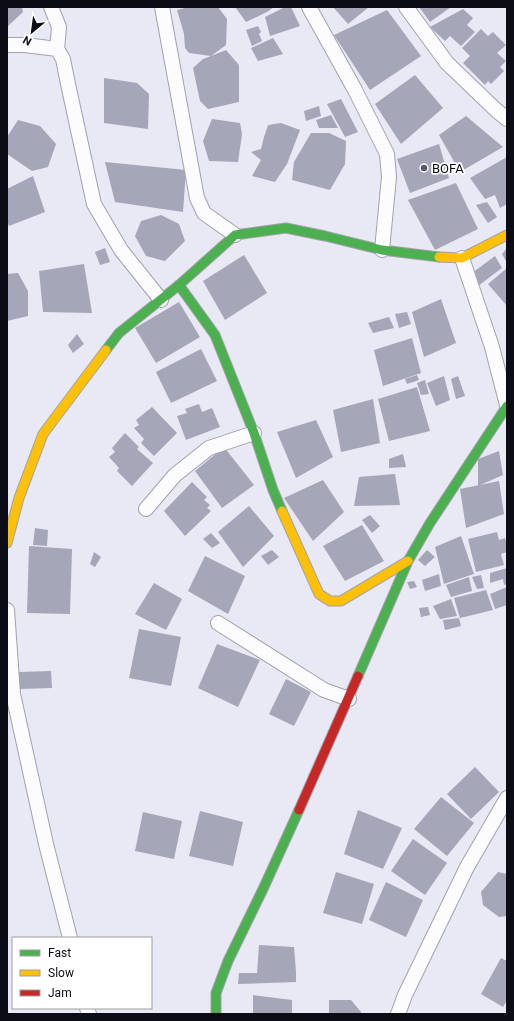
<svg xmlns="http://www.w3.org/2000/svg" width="514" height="1021" font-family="Roboto,sans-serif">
  <rect width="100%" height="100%" fill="#e8e9f5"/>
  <!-- building -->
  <g fill="#a5a6b8">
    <polygon points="7,7 22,7 23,12 7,27"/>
    <polygon points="189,7 218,7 227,19 226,45 211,56 226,50 239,65 239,102 208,109 200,101 193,68 203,59 211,56 189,53 185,48 184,34 177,10"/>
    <polygon points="235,7 274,7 267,12 246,22"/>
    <polygon points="285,7 291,7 300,26 270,36 265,17"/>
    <polygon points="333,7 369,7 348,24"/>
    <polygon points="419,7 451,7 430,22"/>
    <polygon points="463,9 473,18 467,25 475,32 461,46 450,36 445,41 430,27"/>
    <polygon points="387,10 421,56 370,90 334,35"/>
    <polygon points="258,26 261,32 259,34 262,41 252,46 246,30"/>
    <polygon points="481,29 488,36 493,32 506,45 497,53 506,61 500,67 504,71 491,84 488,81 485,85 463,63 470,56 462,48"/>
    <polygon points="273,38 283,54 258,61 251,48"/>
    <polygon points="415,75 443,108 401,144 375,104"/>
    <polygon points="104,78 137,83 149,94 148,129 104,123"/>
    <polygon points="341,99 358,132 345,137 327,104"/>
    <polygon points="319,106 321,116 306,121 304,111"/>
    <polygon points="331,115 338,128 319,128 316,120"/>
    <polygon points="466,116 503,147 460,172 439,135"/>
    <polygon points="212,119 240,123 242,134 238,162 209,161 203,141"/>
    <polygon points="18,120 40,126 56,144 48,167 32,171 7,154 7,137"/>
    <polygon points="281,123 300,130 287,164 275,182 252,176 261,160 251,152 261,149 264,137 268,125"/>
    <polygon points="311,133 329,133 346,141 345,164 330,190 292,180 294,162"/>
    <polygon points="439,144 449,178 410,193 397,159"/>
    <polygon points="507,157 507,204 500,208 495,195 485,199 470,178"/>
    <polygon points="105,162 186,170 183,212 115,202"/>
    <polygon points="33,176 45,212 9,226 7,222 7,189"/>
    <polygon points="456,183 478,229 435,250 408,200"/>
    <polygon points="487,202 497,217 488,223 476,205"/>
    <polygon points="161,215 179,224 185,241 165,261 146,256 135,236 141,221"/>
    <polygon points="105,248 110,262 100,265 95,252"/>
    <polygon points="507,248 507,263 502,254"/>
    <polygon points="244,255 267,293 225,320 203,281"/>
    <polygon points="495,256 502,268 478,286 472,273"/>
    <polygon points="84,264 92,313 43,312 39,271"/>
    <polygon points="507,268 507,306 488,284"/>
    <polygon points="18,273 28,291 28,316 7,321 7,274"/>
    <polygon points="441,299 456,343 424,357 412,312"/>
    <polygon points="179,302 200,337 156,363 135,328"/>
    <polygon points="407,312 411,324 399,328 395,314"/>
    <polygon points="389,317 394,328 373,333 368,323"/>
    <polygon points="77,334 84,344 73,353 68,345"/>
    <polygon points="412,338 421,373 383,386 374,350"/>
    <polygon points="201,349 217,381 171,403 156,372"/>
    <polygon points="417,375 419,380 407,384 405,379"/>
    <polygon points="444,376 450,400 436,406 427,383"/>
    <polygon points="458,376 465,396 456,399 451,379"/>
    <polygon points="425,380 429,394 421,395 417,383"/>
    <polygon points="417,387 430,431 389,441 378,399"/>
    <polygon points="373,399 380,443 341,452 333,410"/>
    <polygon points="199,404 202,412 212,408 220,427 186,440 177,416 187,413 185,409"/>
    <polygon points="152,407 177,433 154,456 141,443 144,439 134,428 139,425 136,420"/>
    <polygon points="316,420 333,457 296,478 277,432"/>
    <polygon points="125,433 139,447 137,449 153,463 132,486 117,471 119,468 109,457 115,452 112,448"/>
    <polygon points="224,447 254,485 222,508 195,471"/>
    <polygon points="499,451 503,475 478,486 478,459"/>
    <polygon points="403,454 406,467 389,468 389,459"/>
    <polygon points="395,474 400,505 354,506 359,477"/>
    <polygon points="323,480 344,512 313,541 284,498"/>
    <polygon points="499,481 504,514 466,528 460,489"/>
    <polygon points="192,482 207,497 204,500 210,505 207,508 211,511 185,536 164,511"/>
    <polygon points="249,506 274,536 243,567 218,532"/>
    <polygon points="370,515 380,526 372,533 362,520"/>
    <polygon points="362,525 384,561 345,581 323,546"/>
    <polygon points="35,528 48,530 47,546 33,545"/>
    <polygon points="497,532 499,540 505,538 507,545 507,552 501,554 504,565 476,572 468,539"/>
    <polygon points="211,533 220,543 212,548 203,539"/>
    <polygon points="461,536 474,574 444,584 435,547"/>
    <polygon points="29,546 72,549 70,614 27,613"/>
    <polygon points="272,550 279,557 268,565 261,556"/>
    <polygon points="427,550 435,557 425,566 418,560"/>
    <polygon points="94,552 101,557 95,567 90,564"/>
    <polygon points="205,556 245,576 228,614 188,591"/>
    <polygon points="507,568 507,584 504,585 503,579 490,583 490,573"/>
    <polygon points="439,574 441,586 425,591 422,580"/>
    <polygon points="481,575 484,588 477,589 472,577"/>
    <polygon points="469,577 472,591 451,597 446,585"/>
    <polygon points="414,581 417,587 410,589 407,582"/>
    <polygon points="154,583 182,599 166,630 135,614"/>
    <polygon points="507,587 507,605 495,609 490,594"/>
    <polygon points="486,590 493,610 460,618 454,598"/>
    <polygon points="451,599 457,616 440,619 433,606"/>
    <polygon points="428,607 430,615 421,617 419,608"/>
    <polygon points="459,618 461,626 445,630 443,620"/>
    <polygon points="139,629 181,637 171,686 129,678"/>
    <polygon points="217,644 260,660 238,707 198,688"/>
    <polygon points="51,671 52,688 20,689 19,672"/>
    <polygon points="286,679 311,692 294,726 269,714"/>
    <polygon points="475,767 499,792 471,819 447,794"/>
    <polygon points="441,797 474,823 447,856 414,829"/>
    <polygon points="358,810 402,828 383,869 344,854"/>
    <polygon points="200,811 243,822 233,866 189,856"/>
    <polygon points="143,812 182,821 174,859 135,851"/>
    <polygon points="413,839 447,863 425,895 391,871"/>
    <polygon points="336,872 374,884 362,924 323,913"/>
    <polygon points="498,872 507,874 507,916 499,917 483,905 481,892"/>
    <polygon points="386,882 423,900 406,937 369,920"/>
    <polygon points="259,945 294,947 296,972 296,982 238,984 239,973 257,973"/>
    <polygon points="501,958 507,961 507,1000 503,1007 481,994"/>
    <polygon points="253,995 292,1000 292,1014 253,1014"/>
    <polygon points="329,1000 351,1000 361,1012 361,1014 329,1014"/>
  </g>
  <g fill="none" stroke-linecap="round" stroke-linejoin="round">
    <defs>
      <g id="street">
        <polyline points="51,7 59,27 57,49"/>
        <polyline points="162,7 197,198 204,213 235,235"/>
        <polyline points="309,7 355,90 387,154 389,177 382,250"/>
        <polyline points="406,7 447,63 496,110 507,119"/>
        <polyline points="7,45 25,45 57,49 63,59 68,84 94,204 121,250 161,300"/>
        <polyline points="462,258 492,347 507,405"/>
        <polyline points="146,509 175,475 209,448 254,433"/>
        <polyline points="7,610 13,694 46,844 70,938"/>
        <polyline points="218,623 324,690 349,699"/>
        <polyline points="87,1008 89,1014"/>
        <polyline points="398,1014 405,995 467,867 507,798"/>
      </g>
      <g id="fast">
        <polyline points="179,285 215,335 254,433 273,490 282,511"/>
        <polyline points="106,350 119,333 179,285 235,235 286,228 325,236 382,250 439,257"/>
        <polyline points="358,676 408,561 430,523 507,406"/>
        <polyline points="216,1014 216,993 228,961 264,887 299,810"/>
      </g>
      <g id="slow">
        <polyline points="439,257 462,258 507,235"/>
        <polyline points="282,511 319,594 330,601 341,601 408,561"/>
        <polyline points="7,543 19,498 43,434 106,350"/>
      </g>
      <polyline id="jam" points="299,810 358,676"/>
    </defs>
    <!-- street casing -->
    <use href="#street" stroke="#a1a2ac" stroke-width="16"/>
    <!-- fast casing -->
    <use href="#fast" stroke="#a1a2ac" stroke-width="11"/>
    <!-- slow casing -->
    <use href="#slow" stroke="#a1a2ac" stroke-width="11"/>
    <!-- jam casing -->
    <use href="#jam" stroke="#a1a2ac" stroke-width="11"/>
    <!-- street -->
    <use href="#street" stroke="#fcfcfe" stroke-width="14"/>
    <!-- fast -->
    <use href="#fast" stroke="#4caf50" stroke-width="9"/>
    <!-- slow -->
    <use href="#slow" stroke="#ffc107" stroke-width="9"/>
    <!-- jam -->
    <use href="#jam" stroke="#c62828" stroke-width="9"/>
  </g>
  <!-- markers -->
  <circle fill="#585963" stroke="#fff" stroke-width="1.5" cx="424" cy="168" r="4"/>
  <g text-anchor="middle" stroke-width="3.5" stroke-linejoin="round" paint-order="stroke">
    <!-- poi labels -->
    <g font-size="13" fill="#0b0c15" stroke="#fff" text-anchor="start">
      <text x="432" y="173">BOFA</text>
    </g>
  </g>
  <!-- border -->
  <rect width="514" height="1021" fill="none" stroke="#0b0c15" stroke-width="16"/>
  <!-- legend -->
  <rect x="12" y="937" width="140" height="72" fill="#ffffff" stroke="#9d9ea1"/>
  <rect x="20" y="950" width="20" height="6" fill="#4caf50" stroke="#9d9ea1"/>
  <text x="48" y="957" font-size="12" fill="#0b0c15">Fast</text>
  <rect x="20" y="970" width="20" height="6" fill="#ffc107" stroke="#9d9ea1"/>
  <text x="48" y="977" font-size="12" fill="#0b0c15">Slow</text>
  <rect x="20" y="990" width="20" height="6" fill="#c62828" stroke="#9d9ea1"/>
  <text x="48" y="997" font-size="12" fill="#0b0c15">Jam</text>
  <!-- north arrow -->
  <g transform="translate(32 32) rotate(209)" stroke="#ffffff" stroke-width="3" paint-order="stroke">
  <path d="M0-3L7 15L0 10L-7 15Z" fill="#0b0c15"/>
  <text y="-6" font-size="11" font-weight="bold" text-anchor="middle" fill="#0b0c15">N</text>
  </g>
</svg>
